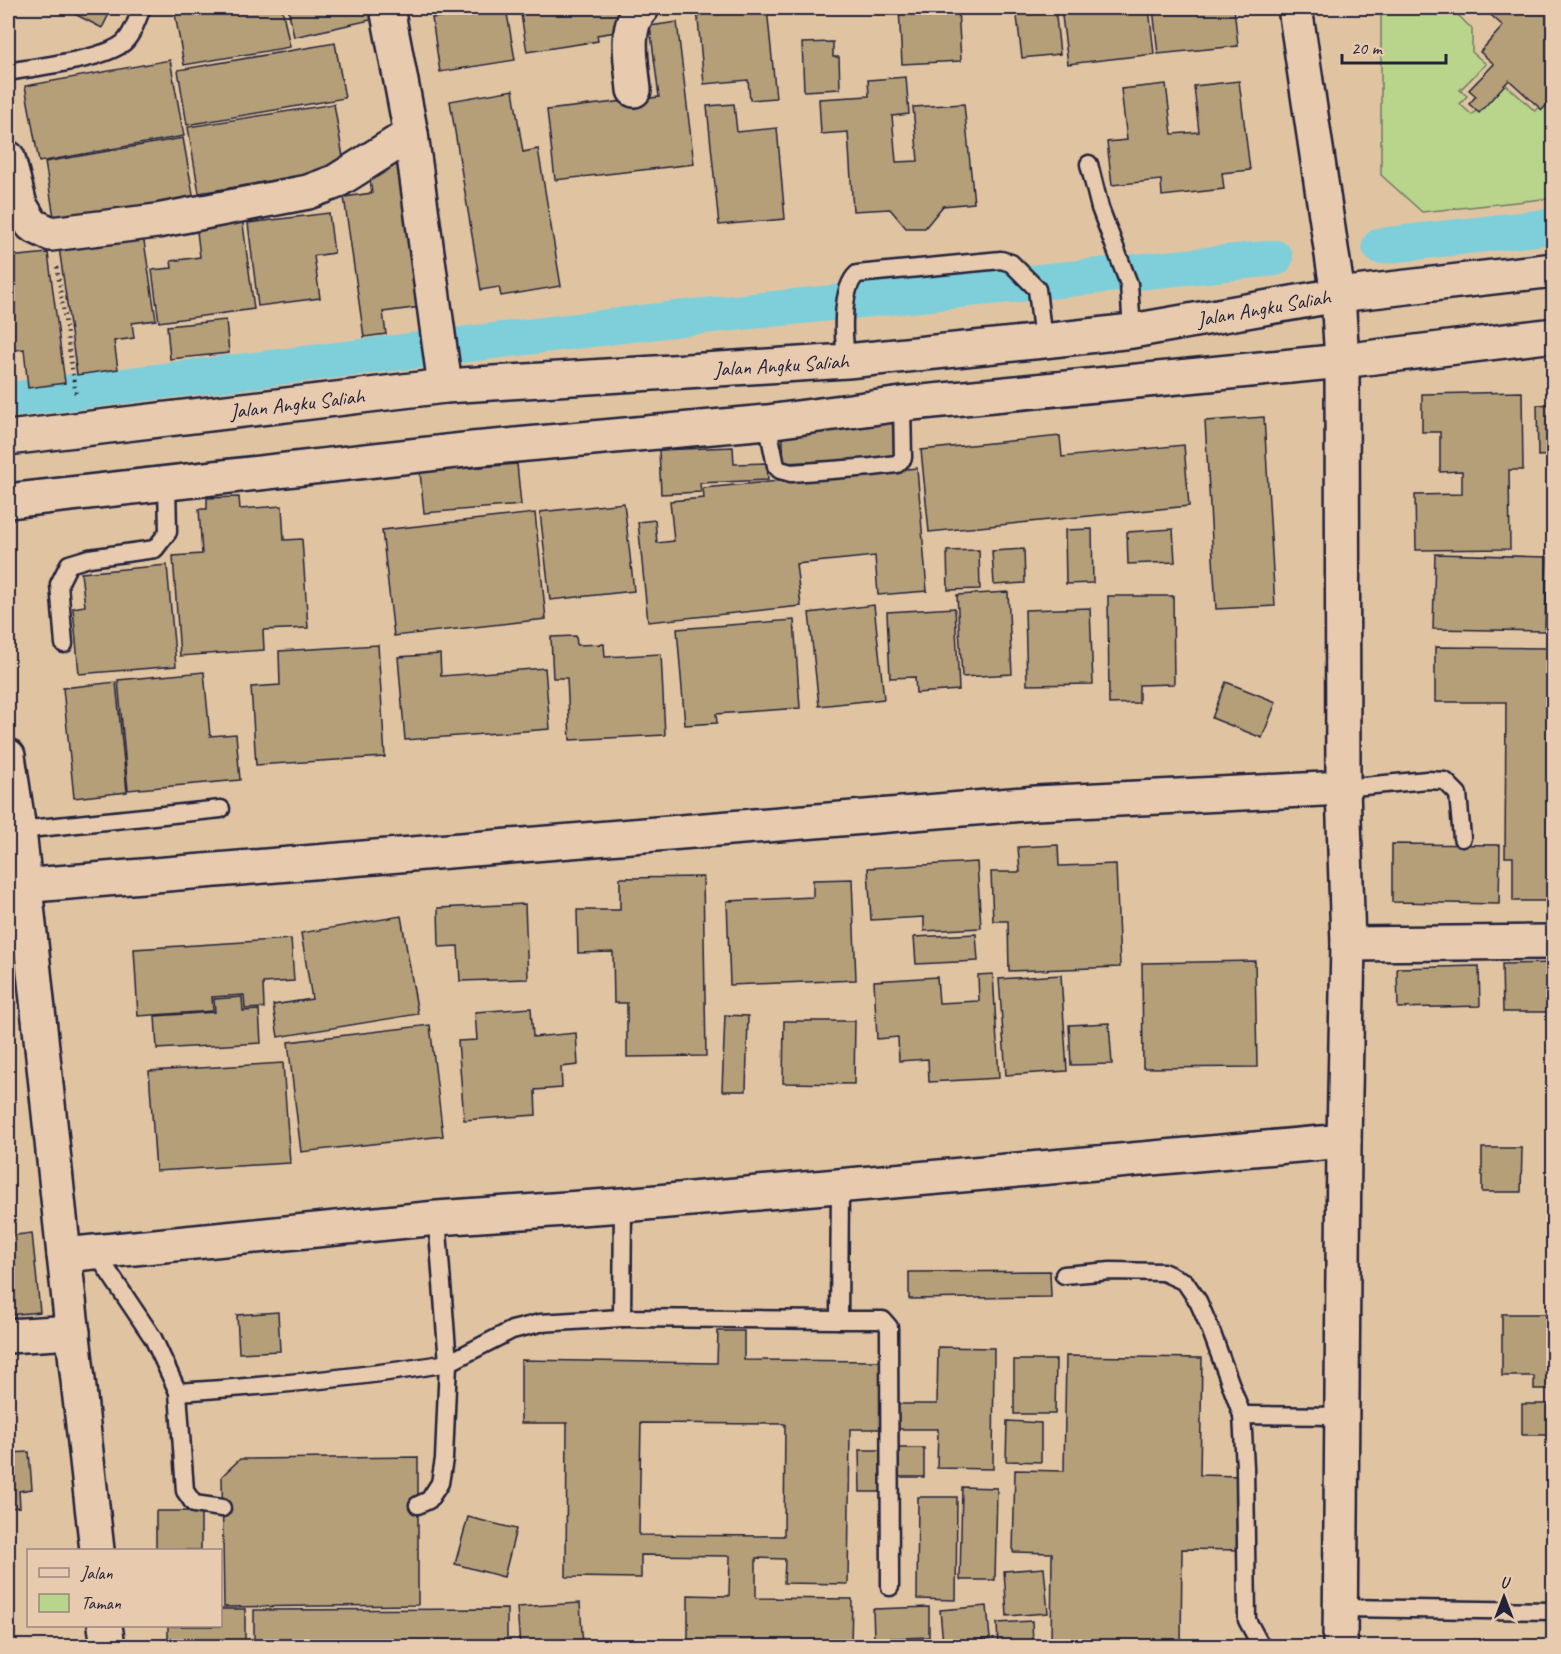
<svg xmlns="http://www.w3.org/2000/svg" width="1561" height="1654" font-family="Caveat,sans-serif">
  <rect width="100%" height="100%" fill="#e0c4a2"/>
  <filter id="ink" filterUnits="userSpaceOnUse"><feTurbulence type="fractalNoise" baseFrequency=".0167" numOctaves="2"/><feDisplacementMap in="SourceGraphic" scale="12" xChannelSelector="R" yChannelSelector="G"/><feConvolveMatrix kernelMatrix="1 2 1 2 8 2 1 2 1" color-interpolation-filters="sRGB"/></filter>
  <g filter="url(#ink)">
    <!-- green -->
    <polygon fill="#b9d48b" stroke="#6e7b63" stroke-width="1.5" points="1381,8 1451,8 1472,29 1472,52 1486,64 1460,90 1467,96 1460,104 1472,115 1502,81 1535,111 1540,106 1553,105 1553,198 1422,212 1381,175"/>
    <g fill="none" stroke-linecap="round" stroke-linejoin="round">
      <!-- canal -->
      <g stroke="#7ecfd9" stroke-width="36">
        <polyline points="1380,246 1554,226"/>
        <polyline points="8,400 674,319 1275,258"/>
      </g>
    </g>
    <!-- building -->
    <g fill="#b49f79" stroke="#22223b" stroke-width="1.5" fill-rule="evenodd">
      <polygon points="63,8 112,8 102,28"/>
      <polygon points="174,8 282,8 290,47 184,65"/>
      <polygon points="288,8 382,8 384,17 294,37"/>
      <polygon points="499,8 506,8 515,60 440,72 432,18"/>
      <polygon points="520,8 620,8 623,31 597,35 598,41 527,52"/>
      <polygon points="719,8 767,8 776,98 750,100 748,80 704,84 697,9"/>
      <polygon points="899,8 958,8 961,61 902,64"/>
      <polygon points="1016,8 1055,8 1060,54 1022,58"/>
      <polygon points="1061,8 1149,8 1154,54 1068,64"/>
      <polygon points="1153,8 1234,8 1238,46 1158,54"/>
      <polygon points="1483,8 1554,8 1554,97 1542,110 1509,80 1479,113 1469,104 1476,96 1469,90 1494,64 1480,52 1503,26"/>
      <polygon points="677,22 694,164 555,180 547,110 659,97 650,26"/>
      <polygon points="833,42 833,57 839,57 840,89 804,91 802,43"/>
      <polygon points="335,43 345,98 187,125 178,70"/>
      <polygon points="170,60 184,136 39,162 25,86"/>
      <polygon points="906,77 909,114 892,116 896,162 918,161 913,107 964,104 974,203 943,206 925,228 906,228 890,209 853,211 848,132 821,134 819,99 869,96 868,80"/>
      <polygon points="1239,81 1250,170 1222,173 1224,189 1162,196 1161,180 1112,185 1107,142 1127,140 1121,89 1166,84 1172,134 1199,132 1194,86"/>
      <polygon points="513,90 523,152 538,149 561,286 501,296 499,287 481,290 450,101"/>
      <polygon points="334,104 345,169 199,193 188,127"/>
      <polygon points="734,104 737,132 777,128 785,219 719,225 707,106"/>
      <polygon points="183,138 194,200 55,223 45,162"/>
      <polygon points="401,162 421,307 383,312 386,334 364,337 344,197 372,193 368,167"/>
      <polygon points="329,213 334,253 314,256 320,298 258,306 248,223"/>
      <polygon points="242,217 254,309 159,322 152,270 172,268 171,261 200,257 196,223"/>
      <polygon points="142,228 156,320 132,323 134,338 114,341 118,369 77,375 58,240"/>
      <polygon points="48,253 65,383 28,388 24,349 8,351 8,257"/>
      <polygon points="226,320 229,353 170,359 167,326"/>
      <polygon points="1522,392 1523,470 1509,470 1510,549 1416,550 1415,495 1462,494 1462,471 1440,472 1440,432 1422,432 1422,394"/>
      <polygon points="1554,404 1554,455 1538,456 1537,405"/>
      <polygon points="1264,417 1275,606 1216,609 1205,421"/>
      <polygon points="893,420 895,458 784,463 782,425"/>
      <polygon points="1060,436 1062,457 1184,445 1189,506 929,532 921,450"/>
      <polygon points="733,447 734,464 767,463 768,480 700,483 701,492 661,494 659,450"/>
      <polygon points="517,464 521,505 424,513 420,472"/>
      <polygon points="917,468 927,591 878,595 875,556 796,564 801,606 648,622 638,522 655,520 657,543 674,541 670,501 704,498 703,488"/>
      <polygon points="239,497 240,509 282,506 284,540 302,539 308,628 263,630 264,650 180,656 173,556 202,554 199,509 207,509 207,498"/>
      <polygon points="624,503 634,591 550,600 540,512"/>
      <polygon points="535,513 546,619 394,636 382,530"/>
      <polygon points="1092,529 1093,583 1066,584 1065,530"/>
      <polygon points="1173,529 1175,562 1128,564 1127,532"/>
      <polygon points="1024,549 1025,583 994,585 992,551"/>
      <polygon points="979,550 980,589 948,590 947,551"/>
      <polygon points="1435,554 1547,557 1545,631 1433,629"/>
      <polygon points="167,565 176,666 79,674 73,608 85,606 81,573"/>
      <polygon points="1008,592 1012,674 962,677 957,595"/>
      <polygon points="1108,596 1173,596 1174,684 1139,685 1139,703 1109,704"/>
      <polygon points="874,605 884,699 819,706 809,613"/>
      <polygon points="955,608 959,690 916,693 915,677 890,678 887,612"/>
      <polygon points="1090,608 1093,684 1027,685 1025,610"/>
      <polygon points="794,620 800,708 716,714 717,723 685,725 677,629"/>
      <polygon points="576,636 577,645 604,644 605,657 661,654 665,735 570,740 567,678 553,678 551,637"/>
      <polygon points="378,645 385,757 256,765 251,687 280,685 279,651"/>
      <polygon points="1435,647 1554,648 1554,901 1513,901 1513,857 1505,857 1506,702 1435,702"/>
      <polygon points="440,654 441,676 545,668 550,729 405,740 398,657"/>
      <polygon points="204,672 210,736 236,734 240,780 128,790 118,680"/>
      <polygon points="116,682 127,792 74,798 63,688"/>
      <polygon points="1226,682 1276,702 1262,738 1212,718"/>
      <polygon points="1392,844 1500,845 1499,904 1392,902"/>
      <polygon points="1058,845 1059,866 1116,864 1120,967 1009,971 1008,921 993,921 991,872 1020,872 1018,847"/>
      <polygon points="977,862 981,928 924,931 924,917 871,920 868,868"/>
      <polygon points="703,877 706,1056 627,1057 627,1003 614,1003 613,952 578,953 577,910 620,910 620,878"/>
      <polygon points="852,879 856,980 730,985 727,901 813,897 813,880"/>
      <polygon points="525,904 528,979 460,981 458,946 439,947 438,908"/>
      <polygon points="401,916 418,1014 278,1037 273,1005 312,999 301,933"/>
      <polygon points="976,934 978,961 916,964 914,937"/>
      <polygon points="291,939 294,981 263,983 264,1008 245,1009 244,995 212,997 213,1011 138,1016 134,949"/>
      <polygon points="1255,961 1257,1067 1143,1068 1142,963"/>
      <polygon points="1554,963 1554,1012 1503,1012 1502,964"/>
      <polygon points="1479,966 1480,1006 1398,1008 1397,968"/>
      <polygon points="993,974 999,1078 929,1082 928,1059 899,1061 898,1037 877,1039 874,981 937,977 939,1003 979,1001 978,975"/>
      <polygon points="1061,975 1067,1071 1006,1075 999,979"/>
      <polygon points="242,997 243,1011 259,1010 261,1043 157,1049 155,1016 215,1012 214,999"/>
      <polygon points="531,1008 533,1037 576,1033 578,1065 561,1067 562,1088 535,1090 536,1115 464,1120 458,1041 477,1040 475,1012"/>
      <polygon points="725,1015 748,1016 746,1091 722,1091"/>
      <polygon points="784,1021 855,1021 854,1084 783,1083"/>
      <polygon points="1109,1023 1112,1064 1071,1065 1069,1025"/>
      <polygon points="430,1025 443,1136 301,1152 288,1042"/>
      <polygon points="283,1063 290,1163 156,1171 149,1071"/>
      <polygon points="1482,1148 1522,1148 1521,1192 1482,1192"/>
      <polygon points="32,1233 40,1312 8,1315 8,1236"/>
      <polygon points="1050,1271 1051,1297 909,1299 909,1272"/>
      <polygon points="278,1312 280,1351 239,1353 237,1315"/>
      <polygon points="1502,1314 1554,1314 1554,1389 1534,1389 1534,1376 1502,1376"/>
      <path d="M 718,1331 L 744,1331 L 744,1360 L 881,1361 L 881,1404 L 937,1404 L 938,1347 L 994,1348 L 993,1469 L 937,1468 L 938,1429 L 850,1429 L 848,1584 L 784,1583 L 785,1559 L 756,1558 L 756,1598 L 852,1599 L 851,1646 L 688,1646 L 688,1595 L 729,1596 L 730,1556 L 641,1555 L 641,1578 L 566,1577 L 567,1423 L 521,1423 L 521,1360 L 717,1363 ZM 641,1423 L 785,1424 L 784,1536 L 639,1535 Z"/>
      <polygon points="1066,1356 1202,1358 1200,1475 1241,1476 1239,1550 1182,1549 1181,1646 1051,1646 1052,1553 1013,1552 1015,1470 1064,1471"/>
      <polygon points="1014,1360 1056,1360 1055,1414 1014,1414"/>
      <rect x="1522" y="1404" width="32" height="31"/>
      <polygon points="1007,1421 1041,1423 1041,1462 1006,1461"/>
      <polygon points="894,1448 924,1448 924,1477 893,1477"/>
      <polygon points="859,1450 880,1450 882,1492 860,1492"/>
      <polygon points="29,1452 32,1489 19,1491 20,1507 8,1508 8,1453"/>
      <polygon points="418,1457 418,1605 224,1607 222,1476 240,1459"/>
      <polygon points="962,1487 997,1488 995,1580 960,1580"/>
      <polygon points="918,1497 957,1497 956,1600 917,1599"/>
      <rect x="156" y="1511" width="45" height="39"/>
      <polygon points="468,1517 516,1529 504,1577 455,1564"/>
      <polygon points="1044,1568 1048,1613 1007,1616 1004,1571"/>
      <polygon points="580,1603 583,1646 520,1646 517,1607"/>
      <polygon points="987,1606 990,1639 943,1644 940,1610"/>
      <polygon points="929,1607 929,1637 874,1639 873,1609"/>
      <polygon points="220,1609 245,1609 245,1646 168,1646 168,1626 220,1626"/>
      <polygon points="507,1609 507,1646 254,1646 254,1610"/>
      <polygon points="1032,1621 1033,1644 998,1646 997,1623"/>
    </g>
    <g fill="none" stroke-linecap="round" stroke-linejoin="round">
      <defs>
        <g id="service">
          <path d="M 8,72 C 35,67 101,60 122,44 C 132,37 137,19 142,8"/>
          <polyline points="1089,164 1100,208 1129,284 1132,331"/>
          <path d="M 847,361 C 843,340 840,289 857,274 L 1001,260 L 1011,263 L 1037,289 L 1043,341"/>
          <polyline points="767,422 776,466 780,470 791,473 872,467 897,464 903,458 902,404"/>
          <polyline points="64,644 59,584 69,564 89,558 155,549 168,532 167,484"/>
          <polyline points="1343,788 1427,780 1445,781 1458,794 1462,838"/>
          <polyline points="19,830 221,809"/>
          <polyline points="623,1205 622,1318 839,1320 840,1187"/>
          <path d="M 96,1253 L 153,1338 L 178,1392 C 269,1386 358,1378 448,1363 L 437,1218"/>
          <polyline points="1064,1275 1111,1271 1163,1272 1185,1282 1198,1301 1211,1331 1242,1415"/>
          <polyline points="839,1320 883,1320 889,1327 890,1587"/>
          <polyline points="178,1392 185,1491 194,1504 222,1508"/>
          <polyline points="418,1505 429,1500 440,1483 444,1459 448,1363 512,1330 540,1323 622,1318"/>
          <polyline points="1341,1608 1554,1611"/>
          <polyline points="1261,1646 1247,1620 1245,1467 1242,1415 1343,1416"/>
        </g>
        <g id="minor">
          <polyline points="387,8 411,134 445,386"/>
          <polyline points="1295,8 1338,295 1342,361 1343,788 1348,944 1344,1141 1340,1646"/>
          <path d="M 634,90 C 632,65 623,27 642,8"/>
          <polyline points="8,158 20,205 32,225 51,234 157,221 308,192 335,182 411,134"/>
          <polyline points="8,756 19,830 64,1255 97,1550"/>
          <polyline points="8,887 1036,803 1343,788"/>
          <polyline points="1348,944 1554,942"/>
          <polyline points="64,1255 437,1218 623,1205 1344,1141"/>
          <polyline points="8,1336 73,1332"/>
          <polyline points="105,1626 108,1646"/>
        </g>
        <g id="secondary">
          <path id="s1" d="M 8,438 L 445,386 L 847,361 L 1043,341 L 1132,331 L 1338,295 L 1554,270"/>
          <polyline points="8,501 473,449 767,422 902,404 1342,361 1554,335"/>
        </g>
      </defs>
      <!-- service casing -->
      <use href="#service" stroke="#22223b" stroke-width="21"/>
      <!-- minor casing -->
      <use href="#minor" stroke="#22223b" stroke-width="38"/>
      <!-- secondary casing -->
      <use href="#secondary" stroke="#22223b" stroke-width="38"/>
      <!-- path -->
      <polyline stroke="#22223b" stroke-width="4" stroke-dasharray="1.5 4.5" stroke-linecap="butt" points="57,267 76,396"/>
      <!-- service -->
      <use href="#service" stroke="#e8cbaf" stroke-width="16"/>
      <!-- minor -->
      <use href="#minor" stroke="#e8cbaf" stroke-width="33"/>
      <!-- secondary -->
      <use href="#secondary" stroke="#e8cbaf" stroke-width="33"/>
    </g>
  </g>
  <g text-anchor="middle" stroke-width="5" stroke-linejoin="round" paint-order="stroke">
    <!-- street labels -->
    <g font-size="21" fill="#22223b" stroke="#e8cbaf">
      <text dy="7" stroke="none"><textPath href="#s1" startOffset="1263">Jalan Angku Saliah</textPath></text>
      <text dy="7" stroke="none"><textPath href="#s1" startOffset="777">Jalan Angku Saliah</textPath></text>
      <text dy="7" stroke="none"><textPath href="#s1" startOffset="291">Jalan Angku Saliah</textPath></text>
    </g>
  </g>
  <!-- margin -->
  <rect width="1561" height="1654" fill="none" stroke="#e8cbaf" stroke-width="30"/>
  <rect x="15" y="15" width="1531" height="1624" fill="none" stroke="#22223b" stroke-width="2" filter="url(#ink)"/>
  <!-- legend -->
  <rect x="27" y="1549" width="195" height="78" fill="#e8cbaf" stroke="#998781" stroke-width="1.5"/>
  <rect x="39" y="1568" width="30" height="9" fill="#e8cbaf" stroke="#998781" stroke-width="1.5"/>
  <text x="81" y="1579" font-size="18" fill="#22223b">Jalan</text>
  <rect x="39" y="1594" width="30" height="18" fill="#b9d48b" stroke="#998781" stroke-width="1.5"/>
  <text x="81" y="1609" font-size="18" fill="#22223b">Taman</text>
  <!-- north arrow -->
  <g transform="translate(1504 1597)" stroke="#e8cbaf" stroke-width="4.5" paint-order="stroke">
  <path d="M0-4.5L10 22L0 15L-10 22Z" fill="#22223b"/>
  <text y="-9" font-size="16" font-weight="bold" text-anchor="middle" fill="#22223b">U</text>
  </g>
  <!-- scale -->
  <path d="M1342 54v9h104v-9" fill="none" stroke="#22223b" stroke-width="3"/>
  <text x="1351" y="54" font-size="18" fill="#22223b" stroke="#e8cbaf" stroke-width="4.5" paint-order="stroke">20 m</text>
</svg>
